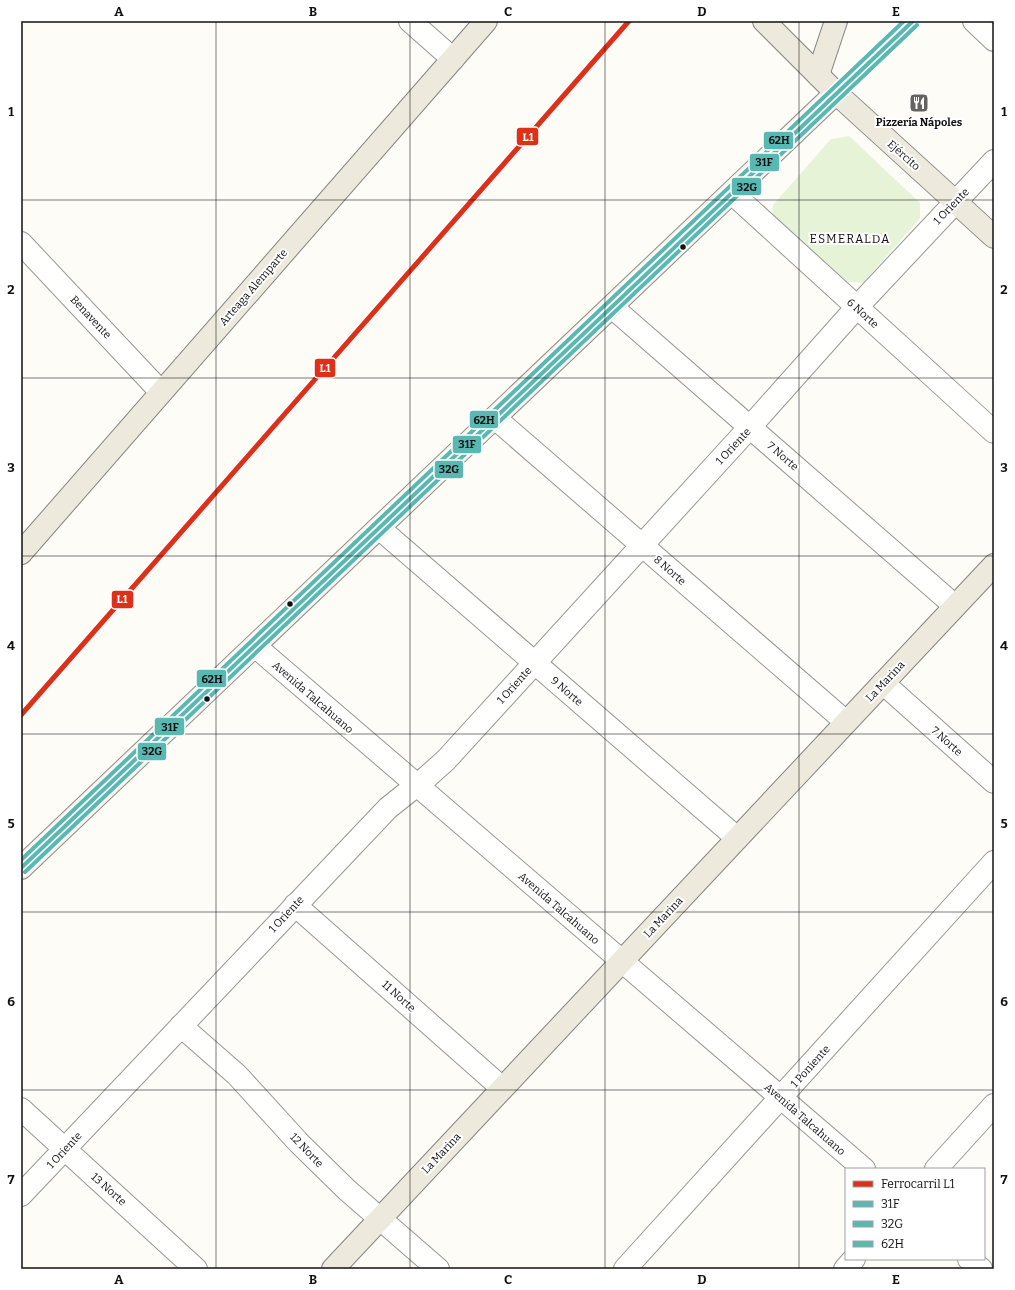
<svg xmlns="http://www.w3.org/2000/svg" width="1015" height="1290" font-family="Bitter,serif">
  <rect width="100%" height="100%" fill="#fdfcf7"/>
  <!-- green -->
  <polygon fill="#e7f3d7" points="849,136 920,203 920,218 863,283 841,281 772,217 773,205 831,139"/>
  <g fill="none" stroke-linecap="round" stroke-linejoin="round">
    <defs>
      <g id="street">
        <polyline points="410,21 453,59"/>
        <polyline points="974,21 994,40"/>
        <polyline points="732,193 994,432"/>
        <polyline points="21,243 161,392"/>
        <polyline points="612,307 955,606"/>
        <polyline points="495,418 846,722"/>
        <polyline points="379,528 737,838"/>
        <polyline points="255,646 864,1169"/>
        <polyline points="883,683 994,782"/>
        <polyline points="295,905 502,1088"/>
        <polyline points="181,1026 237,1075 299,1143 347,1190 438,1269"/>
        <polyline points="21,1109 196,1269"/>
        <polyline points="936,1169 994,1105"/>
        <polyline points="21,1195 388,808 427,777 446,760 750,427 857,307 994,161"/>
        <polyline points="969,1259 981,1269"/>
        <polyline points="625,1269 994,862"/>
        <polyline points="845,1269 854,1259"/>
      </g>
      <polyline id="secondary" points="21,868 836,93"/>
      <g id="primary">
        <polyline points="764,21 836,93 994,237"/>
        <polyline points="818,75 836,21"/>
        <polyline points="21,553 486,21"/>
        <polyline points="333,1269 994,565"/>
      </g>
    </defs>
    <!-- street casing -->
    <use href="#street" stroke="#979795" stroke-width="24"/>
    <!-- secondary casing -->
    <use href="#secondary" stroke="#8e8d8b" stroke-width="24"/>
    <!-- primary casing -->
    <use href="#primary" stroke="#858482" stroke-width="24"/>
    <!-- street -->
    <use href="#street" stroke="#fffffe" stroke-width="22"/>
    <!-- secondary -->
    <use href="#secondary" stroke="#f6f4eb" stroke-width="22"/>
    <!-- primary -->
    <use href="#primary" stroke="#ede9dc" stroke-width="22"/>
    <defs>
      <polyline id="bus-1" points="21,868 913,21"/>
      <polyline id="bus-2" points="25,872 917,25"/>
      <polyline id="bus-3" points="21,860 904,21"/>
    </defs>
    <!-- bus-1 casing -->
    <use href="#bus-1" stroke="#fff" stroke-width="7"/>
    <!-- bus-2 casing -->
    <use href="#bus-2" stroke="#fff" stroke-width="7"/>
    <!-- bus-3 casing -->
    <use href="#bus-3" stroke="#fff" stroke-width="7"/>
    <!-- bus-1 -->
    <use href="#bus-1" stroke="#59b8b1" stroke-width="4"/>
    <!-- bus-2 -->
    <use href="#bus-2" stroke="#59b8b1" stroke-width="4"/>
    <!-- bus-3 -->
    <use href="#bus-3" stroke="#59b8b1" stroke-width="4"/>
    <defs>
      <polyline id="rail-1" points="21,715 629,21"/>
    </defs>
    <!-- rail-1 casing -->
    <use href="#rail-1" stroke="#fff" stroke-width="8"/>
    <!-- rail-1 -->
    <use href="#rail-1" stroke="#dd3018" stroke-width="5"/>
  </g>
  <!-- grid -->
  <path fill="none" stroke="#111" stroke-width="1" stroke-opacity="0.55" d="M 216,21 L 216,1269M 410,21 L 410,1269M 605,21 L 605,1269M 799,21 L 799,1269M 21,200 L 994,200M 21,378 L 994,378M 21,556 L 994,556M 21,734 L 994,734M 21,912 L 994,912M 21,1090 L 994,1090"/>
  <!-- icons -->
  <defs>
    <symbol id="restaurant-square" viewBox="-11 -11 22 22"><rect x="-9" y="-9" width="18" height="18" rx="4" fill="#646362" stroke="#fff"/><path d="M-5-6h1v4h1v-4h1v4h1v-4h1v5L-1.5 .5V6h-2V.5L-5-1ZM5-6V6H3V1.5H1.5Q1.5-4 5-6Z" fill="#fff"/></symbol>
  </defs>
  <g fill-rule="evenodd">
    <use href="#restaurant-square" x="908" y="92" width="22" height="22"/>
  </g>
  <!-- markers -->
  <g fill="#111" stroke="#fff" stroke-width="1.5">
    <circle cx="683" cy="247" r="3.5"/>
    <circle cx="290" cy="604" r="3.5"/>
    <circle cx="207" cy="699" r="3.5"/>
  </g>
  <g text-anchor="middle" stroke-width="4" stroke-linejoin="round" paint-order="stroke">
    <!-- poi labels -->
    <g font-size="11" font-weight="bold" fill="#111" stroke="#fff">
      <text x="919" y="126">Pizzería Nápoles</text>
    </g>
    <!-- street labels -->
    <g font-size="11" fill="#111" stroke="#fff">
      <text transform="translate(904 155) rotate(42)" y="4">Ejército</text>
      <text transform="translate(951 206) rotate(-46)" y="4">1 Oriente</text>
      <text transform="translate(253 287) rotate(-49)" y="4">Arteaga Alemparte</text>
      <text transform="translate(863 313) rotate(42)" y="4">6 Norte</text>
      <text transform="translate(91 317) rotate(47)" y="4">Benavente</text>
      <text transform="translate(733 446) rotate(-47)" y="4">1 Oriente</text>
      <text transform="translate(783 456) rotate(41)" y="4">7 Norte</text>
      <text transform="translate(670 570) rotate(41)" y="4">8 Norte</text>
      <text transform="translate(885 681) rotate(-47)" y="4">La Marina</text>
      <text transform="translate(514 685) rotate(-48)" y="4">1 Oriente</text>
      <text transform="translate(567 691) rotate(41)" y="4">9 Norte</text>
      <text transform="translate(313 697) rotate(41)" y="4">Avenida Talcahuano</text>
      <text transform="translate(947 741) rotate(42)" y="4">7 Norte</text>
      <text transform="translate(559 908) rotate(41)" y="4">Avenida Talcahuano</text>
      <text transform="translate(286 914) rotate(-47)" y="4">1 Oriente</text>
      <text transform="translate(663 917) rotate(-47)" y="4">La Marina</text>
      <text transform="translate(399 996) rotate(42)" y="4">11 Norte</text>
      <text transform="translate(810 1066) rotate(-48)" y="4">1 Poniente</text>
      <text transform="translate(805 1119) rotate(41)" y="4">Avenida Talcahuano</text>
      <text transform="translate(64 1150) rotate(-47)" y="4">1 Oriente</text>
      <text transform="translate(307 1150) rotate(46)" y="4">12 Norte</text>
      <text transform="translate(441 1153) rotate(-47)" y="4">La Marina</text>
      <text transform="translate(109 1189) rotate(42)" y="4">13 Norte</text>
    </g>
    <!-- neighbourhood labels -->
    <g font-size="12" letter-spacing="1" fill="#111" stroke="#fff">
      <text x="850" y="243">ESMERALDA</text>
    </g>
  </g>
  <g stroke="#fff" stroke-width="1.5">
    <rect x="516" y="127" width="23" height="19" rx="4" fill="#dd3018"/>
    <rect x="763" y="131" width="31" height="19" rx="4" fill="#59b8b1"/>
    <rect x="749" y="153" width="31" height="19" rx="4" fill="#59b8b1"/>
    <rect x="731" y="177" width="31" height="19" rx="4" fill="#59b8b1"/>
    <rect x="314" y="358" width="22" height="20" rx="4" fill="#dd3018"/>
    <rect x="469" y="410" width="30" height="19" rx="4" fill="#59b8b1"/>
    <rect x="452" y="435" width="30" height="19" rx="4" fill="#59b8b1"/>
    <rect x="434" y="460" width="30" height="19" rx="4" fill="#59b8b1"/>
    <rect x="111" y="590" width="23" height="19" rx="4" fill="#dd3018"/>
    <rect x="196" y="669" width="31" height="19" rx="4" fill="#59b8b1"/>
    <rect x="154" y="717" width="31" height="19" rx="4" fill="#59b8b1"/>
    <rect x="137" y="742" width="30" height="19" rx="4" fill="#59b8b1"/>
  </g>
  <g font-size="11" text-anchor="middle" font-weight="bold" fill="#fff">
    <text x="528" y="141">L1</text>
    <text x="325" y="372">L1</text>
    <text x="122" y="603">L1</text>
  </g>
  <g font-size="11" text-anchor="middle" font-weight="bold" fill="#111">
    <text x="779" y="144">62H</text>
    <text x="764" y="166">31F</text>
    <text x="747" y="191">32G</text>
    <text x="484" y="424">62H</text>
    <text x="467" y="448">31F</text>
    <text x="449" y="473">32G</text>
    <text x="212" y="683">62H</text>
    <text x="170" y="731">31F</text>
    <text x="152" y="755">32G</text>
  </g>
  <!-- border -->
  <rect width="1015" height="1290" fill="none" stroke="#ffffff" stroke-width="44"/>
  <!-- legend -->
  <rect x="845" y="1168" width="140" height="92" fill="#ffffff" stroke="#a0a0a0"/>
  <rect x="853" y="1181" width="20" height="6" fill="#dd3018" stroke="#a0a0a0"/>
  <text x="881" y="1188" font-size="12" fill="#111111">Ferrocarril L1</text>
  <rect x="853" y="1201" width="20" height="6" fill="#59b8b1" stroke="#a0a0a0"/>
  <text x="881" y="1208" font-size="12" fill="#111111">31F</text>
  <rect x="853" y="1221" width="20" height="6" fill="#59b8b1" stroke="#a0a0a0"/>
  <text x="881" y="1228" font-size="12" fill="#111111">32G</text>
  <rect x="853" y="1241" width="20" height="6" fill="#59b8b1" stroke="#a0a0a0"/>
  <text x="881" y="1248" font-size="12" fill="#111111">62H</text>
  <rect x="22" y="22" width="971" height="1246" fill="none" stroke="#111" stroke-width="1.5"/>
  <g font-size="13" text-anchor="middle" font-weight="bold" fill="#111">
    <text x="119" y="16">A</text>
    <text x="313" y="16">B</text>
    <text x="508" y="16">C</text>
    <text x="702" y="16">D</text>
    <text x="896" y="16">E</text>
    <text x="11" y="116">1</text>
    <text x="1004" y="116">1</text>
    <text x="11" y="294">2</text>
    <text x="1004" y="294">2</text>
    <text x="11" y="472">3</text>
    <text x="1004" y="472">3</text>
    <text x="11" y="650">4</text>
    <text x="1004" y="650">4</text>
    <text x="11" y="828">5</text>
    <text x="1004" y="828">5</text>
    <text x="11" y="1006">6</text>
    <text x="1004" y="1006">6</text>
    <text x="11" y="1184">7</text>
    <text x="1004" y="1184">7</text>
    <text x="119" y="1284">A</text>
    <text x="313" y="1284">B</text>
    <text x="508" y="1284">C</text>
    <text x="702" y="1284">D</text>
    <text x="896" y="1284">E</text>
  </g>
</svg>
